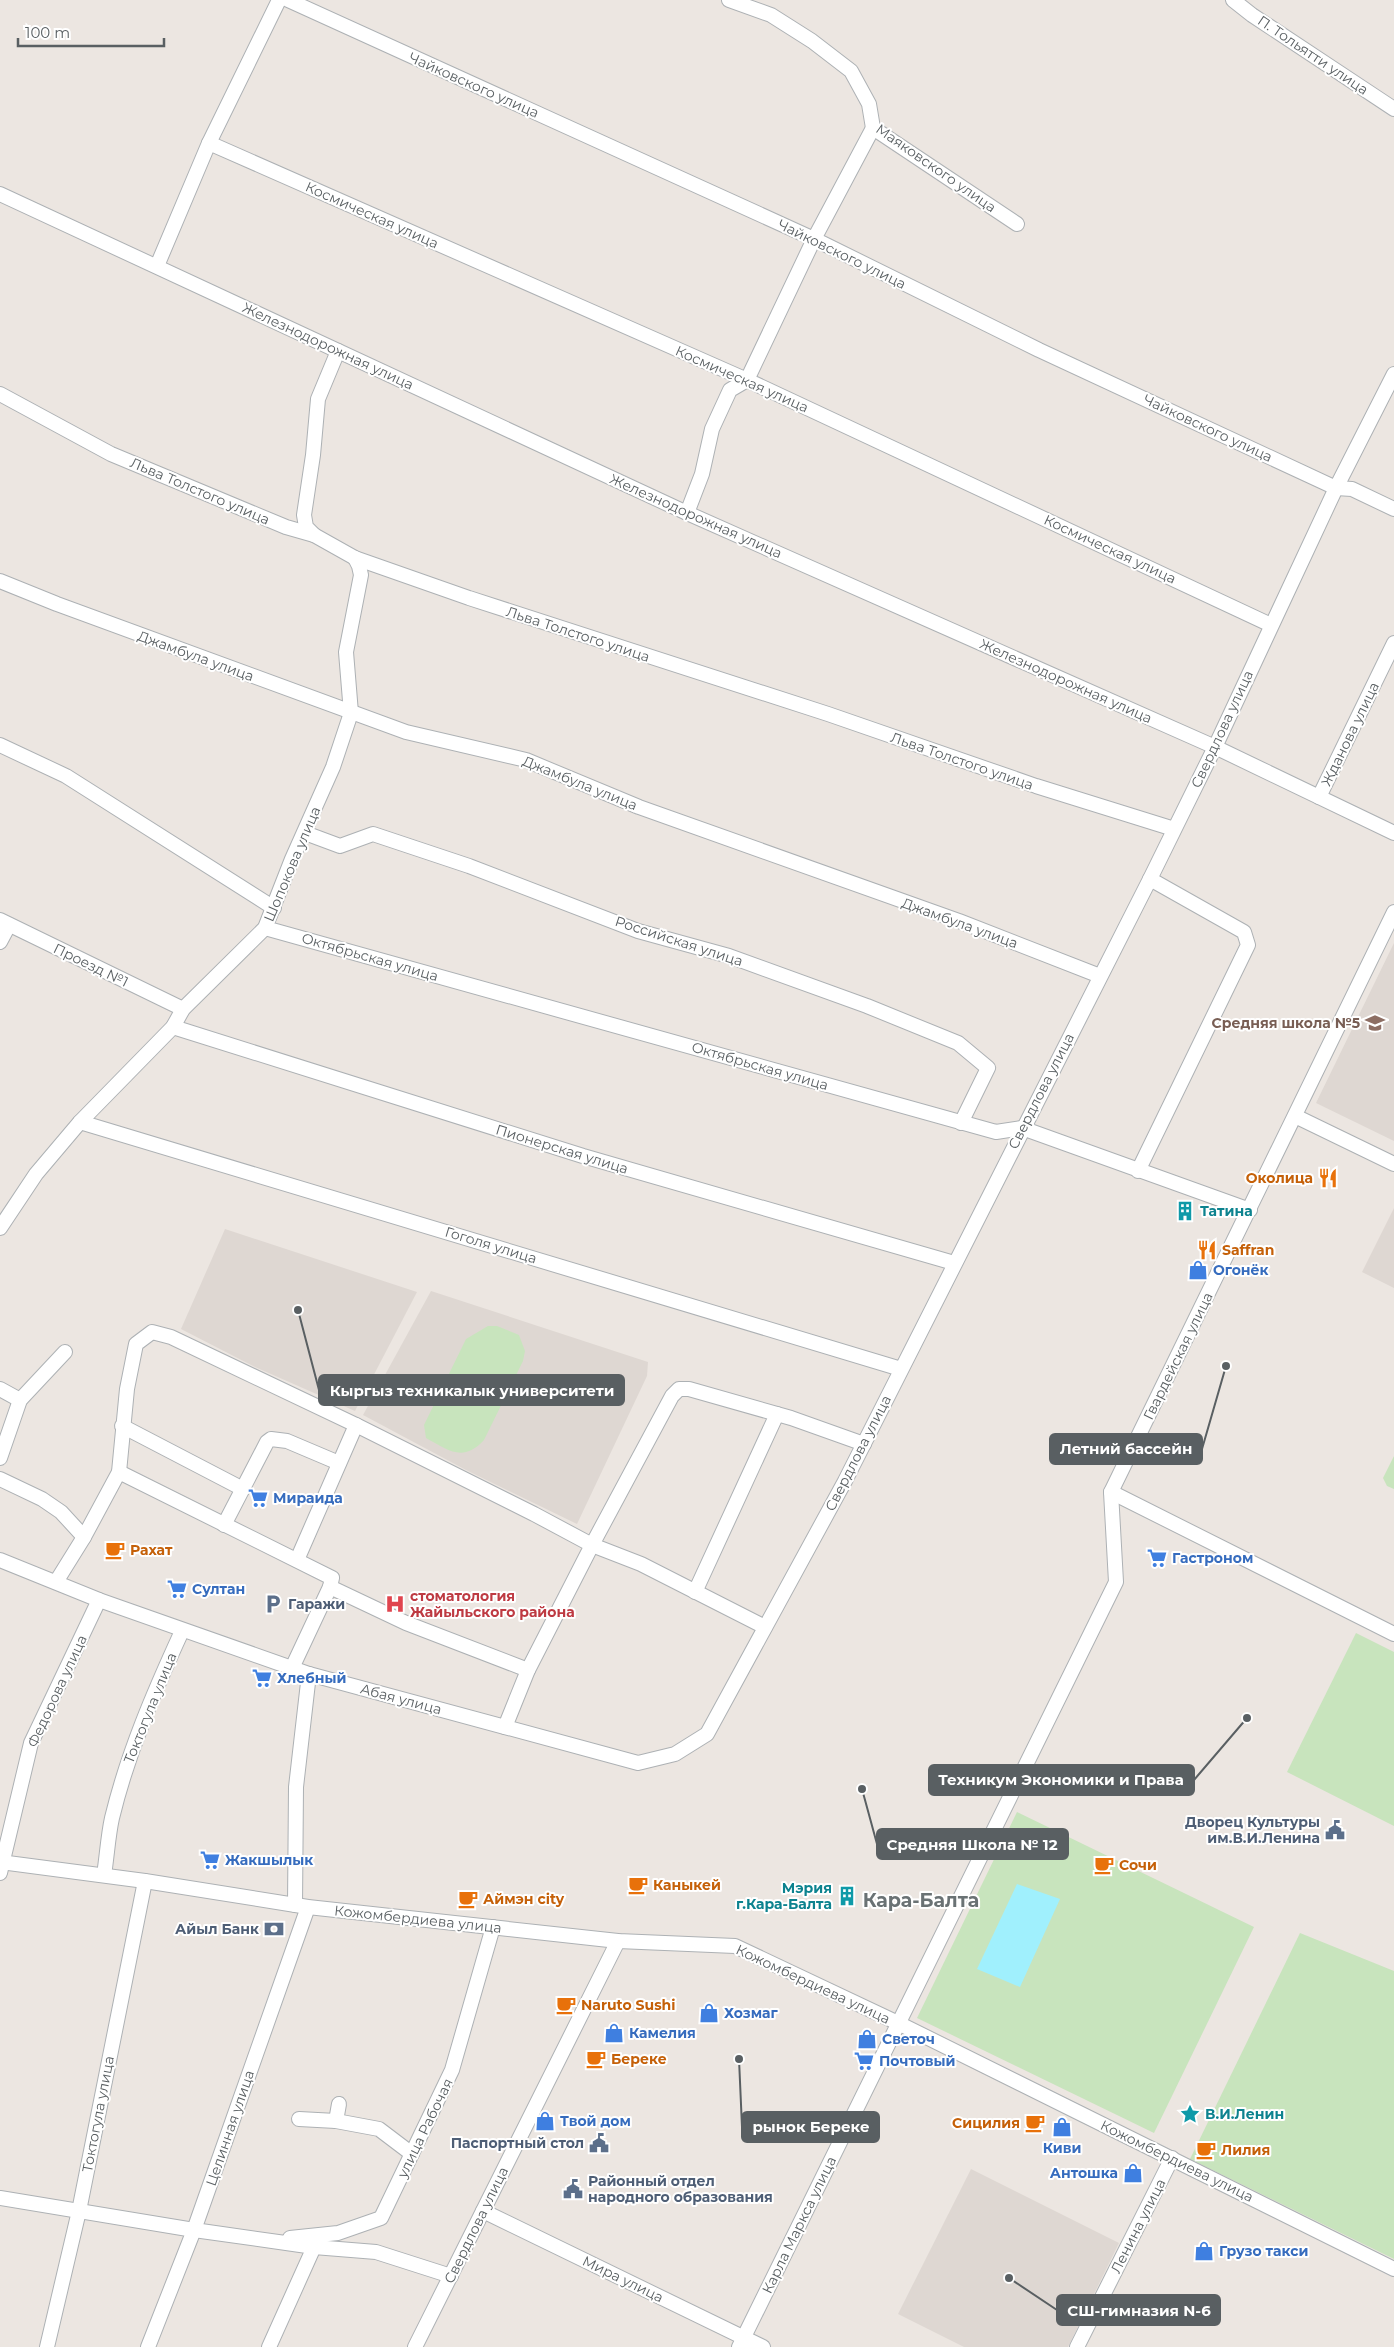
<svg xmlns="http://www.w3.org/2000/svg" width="1394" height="2347" font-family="Montserrat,sans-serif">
  <rect width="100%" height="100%" fill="#ece6e1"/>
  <!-- education -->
  <g fill="#ded7d2">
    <polygon points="1394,943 1394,1141 1316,1103"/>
    <polygon points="1394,1208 1394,1288 1362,1272"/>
    <polygon points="225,1229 417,1292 355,1411 255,1367 181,1329"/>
    <polygon points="431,1291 648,1362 647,1376 577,1524 466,1470 363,1415"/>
    <polygon points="971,2169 1119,2243 1068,2347 964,2347 898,2314"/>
  </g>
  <!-- green -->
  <g fill="#c8e4bd">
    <path d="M 488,1326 L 497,1326 L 519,1335 L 525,1351 L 523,1361 L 484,1440 C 463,1463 448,1450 426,1438 L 424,1425 L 466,1339 Z"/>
    <polygon points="1394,1427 1394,1489 1387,1486 1383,1478 1394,1456"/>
    <polygon points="1356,1633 1394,1652 1394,1826 1287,1772"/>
    <polygon points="1017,1812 1254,1927 1154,2133 917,2018"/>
    <polygon points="1300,1933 1394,1971 1394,2259 1190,2159"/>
  </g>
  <!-- water -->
  <polygon fill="#a0f0fd" points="1017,1884 1060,1899 1020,1987 977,1969"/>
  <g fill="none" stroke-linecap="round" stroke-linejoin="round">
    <defs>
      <g id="minor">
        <polyline points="288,0 814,239 1039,350 1336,488 1352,489 1394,509"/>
        <polyline points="729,0 771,15 812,41 851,71 869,104 873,128 1017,224"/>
        <polyline points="1233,0 1252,15 1394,109"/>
        <polyline points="209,143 747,380 1271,625"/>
        <polyline points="0,194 687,513 1215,747 1394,833"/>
        <polyline points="157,266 209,143 279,0"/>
        <polyline points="0,394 111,454 286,527 314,535 355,558 469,598 828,714 1036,786 1174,829"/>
        <polyline points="687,513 702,474 712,429 730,390 747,380 814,239 873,128"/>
        <polyline points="314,535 306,527 304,515 313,455 318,399 338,351"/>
        <polyline points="0,581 57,604 406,732 526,760 639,807 959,921 1100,976"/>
        <polyline points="0,745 66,776 274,908"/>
        <polyline points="1319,797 1394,643"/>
        <polyline points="305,833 340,846 373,834 469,866 638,931 729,956 867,1006 958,1043 988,1068 961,1123"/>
        <polyline points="0,920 183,1009"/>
        <polyline points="265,928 996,1132 1022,1128 1250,1210"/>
        <polyline points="0,942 9,925"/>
        <polyline points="173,1027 583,1156 954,1263"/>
        <polyline points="1295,1116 1394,1164"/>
        <polyline points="80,1122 901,1369"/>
        <polyline points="1138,1171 1248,945 1244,932 1150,879"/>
        <polyline points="0,1228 36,1174 80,1122 173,1027 183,1009 265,928 292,859 333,767 351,713 346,652 361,575 359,566 355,558"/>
        <polyline points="0,1389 20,1400"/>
        <polyline points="122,1426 243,1489"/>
        <polyline points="0,1458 20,1400 65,1352"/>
        <polyline points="119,1472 332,1578 330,1587 292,1668"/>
        <polyline points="0,1479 42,1499 61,1512 84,1537"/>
        <polyline points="1111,1492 1394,1634"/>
        <polyline points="224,1525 267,1442 271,1439 287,1441 339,1463"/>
        <polyline points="0,1560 99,1600 309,1674 638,1763 675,1754 707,1734 845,1481 1150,879 1215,747 1336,488 1394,374"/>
        <polyline points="297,1560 356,1425"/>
        <polyline points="56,1582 84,1537 119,1472 127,1389 136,1344 152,1332 171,1337 356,1425 534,1514 592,1545 528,1670 505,1727"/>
        <polyline points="330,1587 406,1623 528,1670"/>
        <polyline points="695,1592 777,1414"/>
        <polyline points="765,1627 641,1564 592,1545 672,1396 679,1389 689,1389 791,1418 864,1444"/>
        <polyline points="0,1862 145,1881 308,1907 618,1941 735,1946 898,2023 1394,2269"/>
        <polyline points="0,1873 31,1743 99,1600"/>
        <path d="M 104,1875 C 107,1856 108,1836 112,1818 C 128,1752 154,1692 182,1631"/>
        <polyline points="295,1905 296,1787 309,1674"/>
        <polyline points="299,2119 336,2121 379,2129 412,2154"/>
        <polyline points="336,2121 339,2104"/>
        <polyline points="0,2198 194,2230 314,2247 376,2252 451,2276"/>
        <polyline points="483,2211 763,2347"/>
        <polyline points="290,2238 338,2233 381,2218 452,2070 493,1927"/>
        <polyline points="47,2347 79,2211 145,1881"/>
        <polyline points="148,2347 194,2230 308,1907"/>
        <polyline points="269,2347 314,2247"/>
        <polyline points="415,2347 618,1941"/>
        <polyline points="739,2347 1116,1582 1111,1492 1394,912"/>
        <polyline points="1077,2347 1172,2158"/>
      </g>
    </defs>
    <!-- minor casing -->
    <use href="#minor" stroke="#adb1b4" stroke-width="16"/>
    <!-- minor -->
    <use href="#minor" stroke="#fff" stroke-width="14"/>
  </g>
  <!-- icons -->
  <defs>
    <symbol id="school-bare" viewBox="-9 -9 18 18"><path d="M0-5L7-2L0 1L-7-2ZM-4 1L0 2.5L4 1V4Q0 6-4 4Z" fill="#8d6e63" stroke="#fff" stroke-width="2.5" paint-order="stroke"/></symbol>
    <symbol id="restaurant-bare" viewBox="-9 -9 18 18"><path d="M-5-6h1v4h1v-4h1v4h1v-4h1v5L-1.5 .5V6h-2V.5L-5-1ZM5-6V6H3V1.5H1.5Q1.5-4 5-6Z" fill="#e8710a" stroke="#fff" stroke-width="2.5" paint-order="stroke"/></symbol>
    <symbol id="building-bare" viewBox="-9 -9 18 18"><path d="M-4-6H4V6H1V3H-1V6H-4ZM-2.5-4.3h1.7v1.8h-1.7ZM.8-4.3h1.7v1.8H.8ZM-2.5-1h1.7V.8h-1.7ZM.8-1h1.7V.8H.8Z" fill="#0f9aa8" stroke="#fff" stroke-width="2.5" paint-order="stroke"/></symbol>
    <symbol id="shop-bare" viewBox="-9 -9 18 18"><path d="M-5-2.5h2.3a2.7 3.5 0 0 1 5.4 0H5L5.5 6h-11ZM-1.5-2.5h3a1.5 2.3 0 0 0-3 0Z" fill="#3f7fe0" stroke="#fff" stroke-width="2.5" paint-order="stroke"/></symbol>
    <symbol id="supermarket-bare" viewBox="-9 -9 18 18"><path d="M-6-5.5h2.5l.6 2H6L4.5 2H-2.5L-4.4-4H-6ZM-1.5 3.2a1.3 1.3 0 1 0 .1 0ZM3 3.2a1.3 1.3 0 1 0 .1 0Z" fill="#3f7fe0" stroke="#fff" stroke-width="2.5" paint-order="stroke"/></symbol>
    <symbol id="cafe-bare" viewBox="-9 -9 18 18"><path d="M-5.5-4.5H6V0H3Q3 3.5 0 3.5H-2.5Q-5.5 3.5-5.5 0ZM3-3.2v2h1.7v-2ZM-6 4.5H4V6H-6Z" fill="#e8710a" stroke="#fff" stroke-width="2.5" paint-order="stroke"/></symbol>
    <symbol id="parking-bare" viewBox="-9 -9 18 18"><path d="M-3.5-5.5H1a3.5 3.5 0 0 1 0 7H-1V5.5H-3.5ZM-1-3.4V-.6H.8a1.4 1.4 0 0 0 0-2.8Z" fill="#5c6f8a" stroke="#fff" stroke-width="2.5" paint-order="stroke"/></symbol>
    <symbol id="hospital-bare" viewBox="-9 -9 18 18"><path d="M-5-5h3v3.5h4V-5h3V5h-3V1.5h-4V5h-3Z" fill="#e0444e" stroke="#fff" stroke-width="2.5" paint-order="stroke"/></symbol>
    <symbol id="civic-bare" viewBox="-9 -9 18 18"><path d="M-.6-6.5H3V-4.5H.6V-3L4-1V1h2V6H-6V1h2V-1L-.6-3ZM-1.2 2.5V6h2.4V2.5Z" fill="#5c6f8a" stroke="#fff" stroke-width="2.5" paint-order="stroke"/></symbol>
    <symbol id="bank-bare" viewBox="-9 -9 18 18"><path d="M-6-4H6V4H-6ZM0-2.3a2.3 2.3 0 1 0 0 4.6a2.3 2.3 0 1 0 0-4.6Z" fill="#5c6f8a" stroke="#fff" stroke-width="2.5" paint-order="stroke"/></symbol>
    <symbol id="sight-bare" viewBox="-9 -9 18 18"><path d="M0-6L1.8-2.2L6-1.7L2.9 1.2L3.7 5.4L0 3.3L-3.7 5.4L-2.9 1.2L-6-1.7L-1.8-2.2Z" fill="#0f9aa8" stroke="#fff" stroke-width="2.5" paint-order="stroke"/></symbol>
  </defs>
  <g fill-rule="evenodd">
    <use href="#school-bare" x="1361" y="1009" width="28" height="28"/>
    <use href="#restaurant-bare" x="1314" y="1164" width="28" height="28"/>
    <use href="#building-bare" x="1171" y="1197" width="28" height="28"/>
    <use href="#restaurant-bare" x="1193" y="1236" width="28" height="28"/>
    <use href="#shop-bare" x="1184" y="1256" width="28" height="28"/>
    <use href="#supermarket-bare" x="244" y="1484" width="28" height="28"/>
    <use href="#cafe-bare" x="101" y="1536" width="28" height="28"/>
    <use href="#supermarket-bare" x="1143" y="1544" width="28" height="28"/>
    <use href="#supermarket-bare" x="163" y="1575" width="28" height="28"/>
    <use href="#parking-bare" x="259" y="1590" width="28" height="28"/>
    <use href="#hospital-bare" x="381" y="1590" width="28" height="28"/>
    <use href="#supermarket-bare" x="248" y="1664" width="28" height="28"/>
    <use href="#civic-bare" x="1321" y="1816" width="28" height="28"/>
    <use href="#supermarket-bare" x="196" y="1846" width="28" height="28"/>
    <use href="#cafe-bare" x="1090" y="1851" width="28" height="28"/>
    <use href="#cafe-bare" x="624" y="1871" width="28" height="28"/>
    <use href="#building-bare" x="833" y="1882" width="28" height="28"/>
    <use href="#cafe-bare" x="454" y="1885" width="28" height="28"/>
    <use href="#bank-bare" x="260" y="1915" width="28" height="28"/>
    <use href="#cafe-bare" x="552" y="1991" width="28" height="28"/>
    <use href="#shop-bare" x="695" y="1999" width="28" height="28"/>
    <use href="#shop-bare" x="600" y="2019" width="28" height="28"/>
    <use href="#shop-bare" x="853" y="2025" width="28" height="28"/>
    <use href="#cafe-bare" x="582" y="2045" width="28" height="28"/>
    <use href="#supermarket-bare" x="850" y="2047" width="28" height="28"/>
    <use href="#sight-bare" x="1176" y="2100" width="28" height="28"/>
    <use href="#shop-bare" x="531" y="2107" width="28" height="28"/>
    <use href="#cafe-bare" x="1021" y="2109" width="28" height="28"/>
    <use href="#shop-bare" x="1048" y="2113" width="28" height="28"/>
    <use href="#civic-bare" x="585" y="2129" width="28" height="28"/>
    <use href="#cafe-bare" x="1192" y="2136" width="28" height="28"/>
    <use href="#shop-bare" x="1119" y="2159" width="28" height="28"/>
    <use href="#civic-bare" x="559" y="2175" width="28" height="28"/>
    <use href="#shop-bare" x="1190" y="2237" width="28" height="28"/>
  </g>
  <g text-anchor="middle" stroke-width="4" stroke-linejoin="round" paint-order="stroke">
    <!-- street labels -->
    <g font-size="14" fill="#595f62" stroke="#fff">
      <text transform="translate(1313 55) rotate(34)" y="5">П. Тольятти улица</text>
      <text transform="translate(474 85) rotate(24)" y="5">Чайковского улица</text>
      <text transform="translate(936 168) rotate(35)" y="5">Маяковского улица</text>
      <text transform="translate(372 215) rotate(24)" y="5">Космическая улица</text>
      <text transform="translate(842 254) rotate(26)" y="5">Чайковского улица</text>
      <text transform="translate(328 346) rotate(25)" y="5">Железнодорожная улица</text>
      <text transform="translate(742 379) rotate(24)" y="5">Космическая улица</text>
      <text transform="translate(1208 428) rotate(25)" y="5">Чайковского улица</text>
      <text transform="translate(200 491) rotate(23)" y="5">Льва Толстого улица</text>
      <text transform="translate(696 516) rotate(24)" y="5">Железнодорожная улица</text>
      <text transform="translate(1110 549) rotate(25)" y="5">Космическая улица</text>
      <text transform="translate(578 634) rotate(18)" y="5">Льва Толстого улица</text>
      <text transform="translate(196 656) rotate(20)" y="5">Джамбула улица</text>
      <text transform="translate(1066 681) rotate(24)" y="5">Железнодорожная улица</text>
      <text transform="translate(1222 729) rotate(-65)" y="5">Свердлова улица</text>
      <text transform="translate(1350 734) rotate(-64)" y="5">Жданова улица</text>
      <text transform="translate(962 761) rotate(19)" y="5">Льва Толстого улица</text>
      <text transform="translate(580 783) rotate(22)" y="5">Джамбула улица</text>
      <text transform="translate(292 864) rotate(-67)" y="5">Шопокова улица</text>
      <text transform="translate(960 923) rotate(20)" y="5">Джамбула улица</text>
      <text transform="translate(679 941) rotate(18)" y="5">Российская улица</text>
      <text transform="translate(370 957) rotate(16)" y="5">Октябрьская улица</text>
      <text transform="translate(91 965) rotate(26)" y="5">Проезд №1</text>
      <text transform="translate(760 1066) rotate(16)" y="5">Октябрьская улица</text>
      <text transform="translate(1041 1091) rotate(-63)" y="5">Свердлова улица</text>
      <text transform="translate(562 1149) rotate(17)" y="5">Пионерская улица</text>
      <text transform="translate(491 1245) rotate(17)" y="5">Гоголя улица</text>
      <text transform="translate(1178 1356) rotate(-64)" y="5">Гвардейская улица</text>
      <text transform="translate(858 1453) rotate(-63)" y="5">Свердлова улица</text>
      <text transform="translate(57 1691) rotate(-65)" y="5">Федорова улица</text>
      <text transform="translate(401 1699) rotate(15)" y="5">Абая улица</text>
      <text transform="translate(150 1708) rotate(-68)" y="5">Токтогула улица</text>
      <text transform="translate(418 1919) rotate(6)" y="5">Кожомбердиева улица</text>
      <text transform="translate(813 1984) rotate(25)" y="5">Кожомбердиева улица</text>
      <text transform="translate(98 2114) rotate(-79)" y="5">Токтогула улица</text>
      <text transform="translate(230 2128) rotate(-71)" y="5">Целинная улица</text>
      <text transform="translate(425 2128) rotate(-64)" y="5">улица Рабочая</text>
      <text transform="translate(1177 2161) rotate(26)" y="5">Кожомбердиева улица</text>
      <text transform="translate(476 2225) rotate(-64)" y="5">Свердлова улица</text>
      <text transform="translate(799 2225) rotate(-64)" y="5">Карла Маркса улица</text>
      <text transform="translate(1138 2226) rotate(-63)" y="5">Ленина улица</text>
      <text transform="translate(623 2279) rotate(26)" y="5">Мира улица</text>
    </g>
    <!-- education labels -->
    <g font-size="14" font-weight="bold" fill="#785e54" stroke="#fff" text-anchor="end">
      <text x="1360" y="1028">Средняя школа №5</text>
    </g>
    <!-- food labels -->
    <g font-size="14" font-weight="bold" fill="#c56008" stroke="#fff" text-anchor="start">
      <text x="1313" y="1183" text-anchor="end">Околица</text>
      <text x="1222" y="1255">Saffran</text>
      <text x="130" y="1555">Рахат</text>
      <text x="1119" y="1870">Сочи</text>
      <text x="653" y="1890">Каныкей</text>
      <text x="483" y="1904">Аймэн city</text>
      <text x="581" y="2010">Naruto Sushi</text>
      <text x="611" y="2064">Береке</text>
      <text x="1020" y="2128" text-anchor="end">Сицилия</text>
      <text x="1221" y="2155">Лилия</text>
    </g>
    <!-- culture labels -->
    <g font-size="14" font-weight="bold" fill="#0d838f" stroke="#fff" text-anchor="start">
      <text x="1200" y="1216">Татина</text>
      <text x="832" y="1893" text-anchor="end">Мэрия<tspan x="832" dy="16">г.Кара-Балта</tspan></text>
      <text x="1205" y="2119">В.И.Ленин</text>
    </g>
    <!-- shop labels -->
    <g font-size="14" font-weight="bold" fill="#366cbe" stroke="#fff" text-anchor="start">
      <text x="1213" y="1275">Огонёк</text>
      <text x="273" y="1503">Мираида</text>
      <text x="1172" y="1563">Гастроном</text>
      <text x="192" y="1594">Султан</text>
      <text x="277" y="1683">Хлебный</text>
      <text x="225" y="1865">Жакшылык</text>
      <text x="724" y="2018">Хозмаг</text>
      <text x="629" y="2038">Камелия</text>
      <text x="882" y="2044">Светоч</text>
      <text x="879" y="2066">Почтовый</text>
      <text x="560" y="2126">Твой дом</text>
      <text x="1062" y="2153" text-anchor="middle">Киви</text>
      <text x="1118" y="2178" text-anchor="end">Антошка</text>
      <text x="1219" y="2256">Грузо такси</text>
    </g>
    <!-- health labels -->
    <g font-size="14" font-weight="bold" fill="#be3a42" stroke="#fff" text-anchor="start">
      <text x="410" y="1601">стоматология<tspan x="410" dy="16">Жайыльского района</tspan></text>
    </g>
    <!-- service labels -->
    <g font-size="14" font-weight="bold" fill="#4e5e75" stroke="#fff" text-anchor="end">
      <text x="288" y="1609" text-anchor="start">Гаражи</text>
      <text x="1320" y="1827">Дворец Культуры<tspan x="1320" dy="16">им.В.И.Ленина</tspan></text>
      <text x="259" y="1934">Айыл Банк</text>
      <text x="584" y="2148">Паспортный стол</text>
      <text x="588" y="2186" text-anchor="start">Районный отдел<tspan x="588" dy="16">народного образования</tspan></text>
    </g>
    <!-- district labels -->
    <g font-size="19" font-weight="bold" fill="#6a7274" stroke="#fff">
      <text x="921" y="1907">Кара-Балта</text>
    </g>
  </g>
  <!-- callouts -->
  <path fill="none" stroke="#595f62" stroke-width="2" d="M298 1310L319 1390M1226 1366L1202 1449M1247 1718L1194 1780M862 1789L877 1844M739 2059L742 2127M1009 2278L1057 2310"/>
  <g fill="#595f62" stroke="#fff" stroke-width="2">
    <circle cx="298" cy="1310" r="5"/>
    <circle cx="1226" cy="1366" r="5"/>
    <circle cx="1247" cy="1718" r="5"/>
    <circle cx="862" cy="1789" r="5"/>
    <circle cx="739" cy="2059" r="5"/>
    <circle cx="1009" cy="2278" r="5"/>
  </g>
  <g fill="#595f62" stroke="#595f62" stroke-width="2">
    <rect x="319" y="1375" width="305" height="30" rx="5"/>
    <rect x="1050" y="1434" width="152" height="30" rx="5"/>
    <rect x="929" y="1765" width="265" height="30" rx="5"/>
    <rect x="877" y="1829" width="191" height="30" rx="5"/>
    <rect x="742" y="2112" width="137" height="30" rx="5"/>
    <rect x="1057" y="2295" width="163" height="30" rx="5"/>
  </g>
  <g font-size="15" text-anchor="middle" font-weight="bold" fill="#fff">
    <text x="472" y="1396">Кыргыз техникалык университети</text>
    <text x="1126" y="1454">Летний бассейн</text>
    <text x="1061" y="1785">Техникум Экономики и Права</text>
    <text x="972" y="1850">Средняя Школа № 12</text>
    <text x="811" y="2132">рынок Береке</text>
    <text x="1139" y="2316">СШ-гимназия N-6</text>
  </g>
  <!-- scale -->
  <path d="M18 38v8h146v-8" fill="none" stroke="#595f62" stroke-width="2.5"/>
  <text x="25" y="38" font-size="15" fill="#595f62" stroke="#ffffff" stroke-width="4" paint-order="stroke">100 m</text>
</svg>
